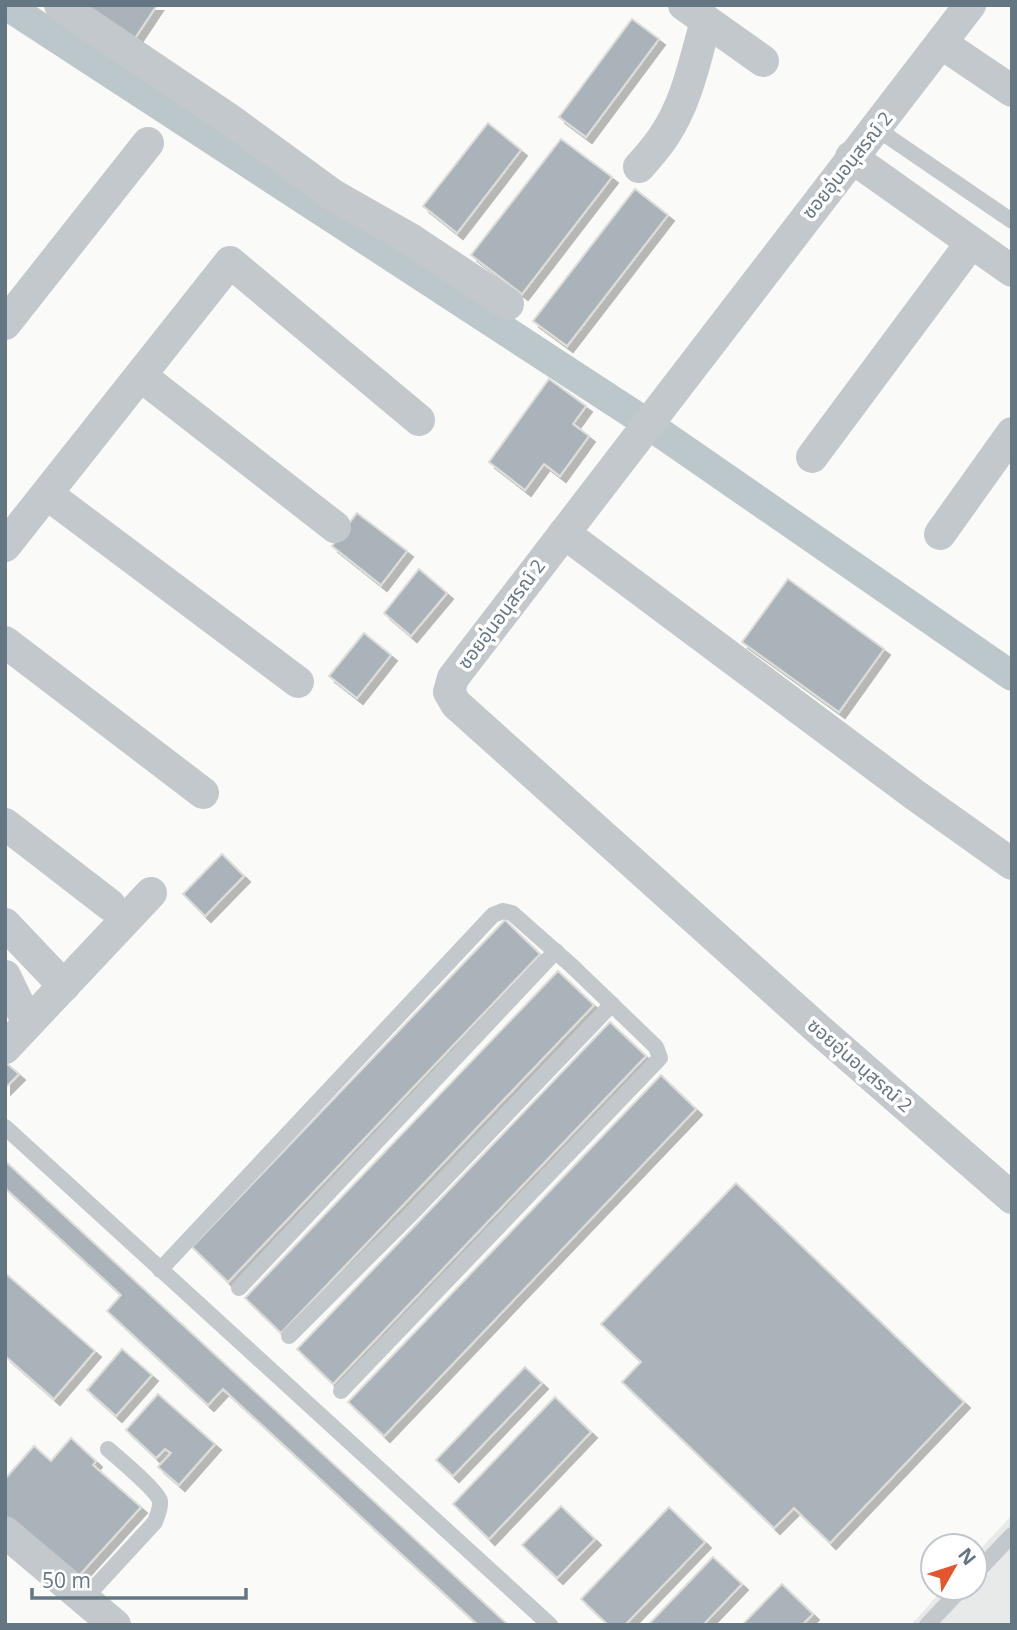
<svg xmlns="http://www.w3.org/2000/svg" width="1017" height="1630" font-family="'Open Sans','Noto Sans Thai',sans-serif">
  <defs>
    <filter id="shadow"><feDropShadow dx="6" dy="6" stdDeviation="0" flood-color="#0004"/></filter>
  </defs>
  <rect width="100%" height="100%" fill="#fafaf8"/>
  <!-- built -->
  <polygon fill="#e8e9e9" points="1012,1515 1012,1625 911,1625 944,1588 975,1588 975,1555"/>
  <g fill="none" stroke-linecap="round" stroke-linejoin="round">
    <!-- canal -->
    <polyline stroke="#bbc7cb" stroke-width="30" points="6,5 636,416 1012,676"/>
  </g>
  <!-- building -->
  <g fill="#aab3b9" stroke="#dcdcda" stroke-width="2" filter="url(#shadow)">
    <polygon points="73,5 157,5 131,44"/>
    <polygon points="632,19 659,39 586,137 559,117"/>
    <polygon points="488,123 521,150 457,233 423,206"/>
    <polygon points="561,139 612,177 522,294 471,255"/>
    <polygon points="635,189 668,215 567,346 533,321"/>
    <polygon points="549,379 586,406 573,424 589,436 560,476 544,464 525,490 489,462"/>
    <polygon points="357,513 407,551 381,585 332,546"/>
    <polygon points="419,569 447,593 411,636 384,613"/>
    <polygon points="788,579 884,649 839,712 742,642"/>
    <polygon points="364,633 391,655 357,698 329,676"/>
    <polygon points="222,854 244,876 205,916 183,894"/>
    <polygon points="505,920 540,954 228,1282 192,1247"/>
    <polygon points="558,971 594,1005 281,1333 245,1298"/>
    <polygon points="610,1022 646,1056 333,1384 297,1349"/>
    <polygon points="5,1062 19,1074 5,1088"/>
    <polygon points="661,1075 696,1109 384,1436 348,1402"/>
    <polygon points="5,1161 508,1625 478,1625 223,1389 208,1405 107,1311 121,1295 5,1188"/>
    <polygon points="736,1183 964,1402 830,1543 794,1508 774,1528 622,1382 641,1362 601,1324"/>
    <polygon points="5,1273 95,1351 54,1399 5,1356"/>
    <polygon points="122,1349 152,1375 116,1416 87,1390"/>
    <polygon points="525,1367 542,1383 453,1476 436,1460"/>
    <polygon points="158,1394 215,1444 179,1485 158,1467 171,1453 165,1449 156,1458 126,1430"/>
    <polygon points="555,1397 591,1432 489,1539 453,1504"/>
    <polygon points="71,1438 96,1461 93,1465 141,1507 76,1579 5,1517 5,1479 34,1446 51,1461"/>
    <polygon points="561,1506 595,1539 557,1578 522,1545"/>
    <polygon points="669,1507 705,1542 625,1625 608,1625 581,1599"/>
    <polygon points="713,1557 742,1584 703,1625 648,1625"/>
    <polygon points="782,1584 813,1614 802,1625 742,1625"/>
  </g>
  <g fill="none" stroke-linecap="round" stroke-linejoin="round">
    <!-- service -->
    <g stroke="#c3c8cc" stroke-width="16">
      <polyline points="877,129 1012,221"/>
      <polyline points="5,1127 550,1625"/>
      <polyline points="160,1270 493,915 503,911 512,913 572,966 656,1047 660,1058 341,1391"/>
      <polyline points="239,1288 556,951"/>
      <polyline points="289,1336 412,1213 612,1004"/>
      <polyline points="975,1574 1012,1535"/>
      <path d="M 84,1599 L 155,1522 C 157,1516 161,1508 160,1501 C 157,1490 119,1459 108,1449"/>
      <polyline points="927,1625 962,1588"/>
    </g>
    <!-- minor -->
    <g stroke="#c3c8cc" stroke-width="32">
      <polyline points="60,5 229,119 333,195 412,240 508,304"/>
      <polyline points="684,5 763,61"/>
      <polyline points="970,5 453,678 449,692 456,704 818,1029 1012,1198"/>
      <polyline points="941,43 1012,91"/>
      <polyline points="851,157 1012,271"/>
      <path d="M 639,167 C 648,157 657,147 664,136 C 687,102 695,60 706,21"/>
      <polyline points="5,324 148,143"/>
      <polyline points="141,376 335,527"/>
      <polyline points="812,457 971,243"/>
      <polyline points="47,494 298,682"/>
      <polyline points="564,533 915,795 1012,864"/>
      <polyline points="940,534 1012,433"/>
      <polyline points="5,546 230,262 419,420"/>
      <polyline points="5,642 203,793"/>
      <polyline points="5,824 110,905"/>
      <polyline points="5,924 64,986"/>
      <polyline points="5,976 28,1023"/>
      <polyline points="5,1048 151,893"/>
      <polyline points="5,1532 115,1625"/>
    </g>
  </g>
  <g text-anchor="middle" stroke-width="7" stroke-linejoin="round" paint-order="stroke">
    <!-- street labels -->
    <g font-size="19" fill="#657683" stroke="#fff">
      <text transform="translate(847 165) rotate(-51)" y="7">ซอยอุ่นอนุสรณ์ 2</text>
      <text transform="translate(501 614) rotate(-53)" y="7">ซอยอุ่นอนุสรณ์ 2</text>
      <text transform="translate(860 1065) rotate(41)" y="7">ซอยอุ่นอนุสรณ์ 2</text>
    </g>
  </g>
  <!-- border -->
  <rect width="1017" height="1630" fill="none" stroke="#657683" stroke-width="14"/>
  <!-- north arrow -->
  <g transform="translate(954 1567) rotate(51)"><circle r="33" fill="#ffffff" stroke="#c1c8cd" stroke-width="2"/>
  <path d="M0-5L12 26L0 18L-12 26Z" fill="#e4572e"/>
  <text y="-10" font-size="19" font-weight="bold" text-anchor="middle" fill="#657683">N</text>
  </g>
  <!-- scale -->
  <path d="M32 1588v10h214v-10" fill="none" stroke="#657683" stroke-width="3.5"/>
  <text x="42" y="1588" font-size="21" fill="#657683" stroke="#ffffff" stroke-width="5" paint-order="stroke">50 m</text>
</svg>
